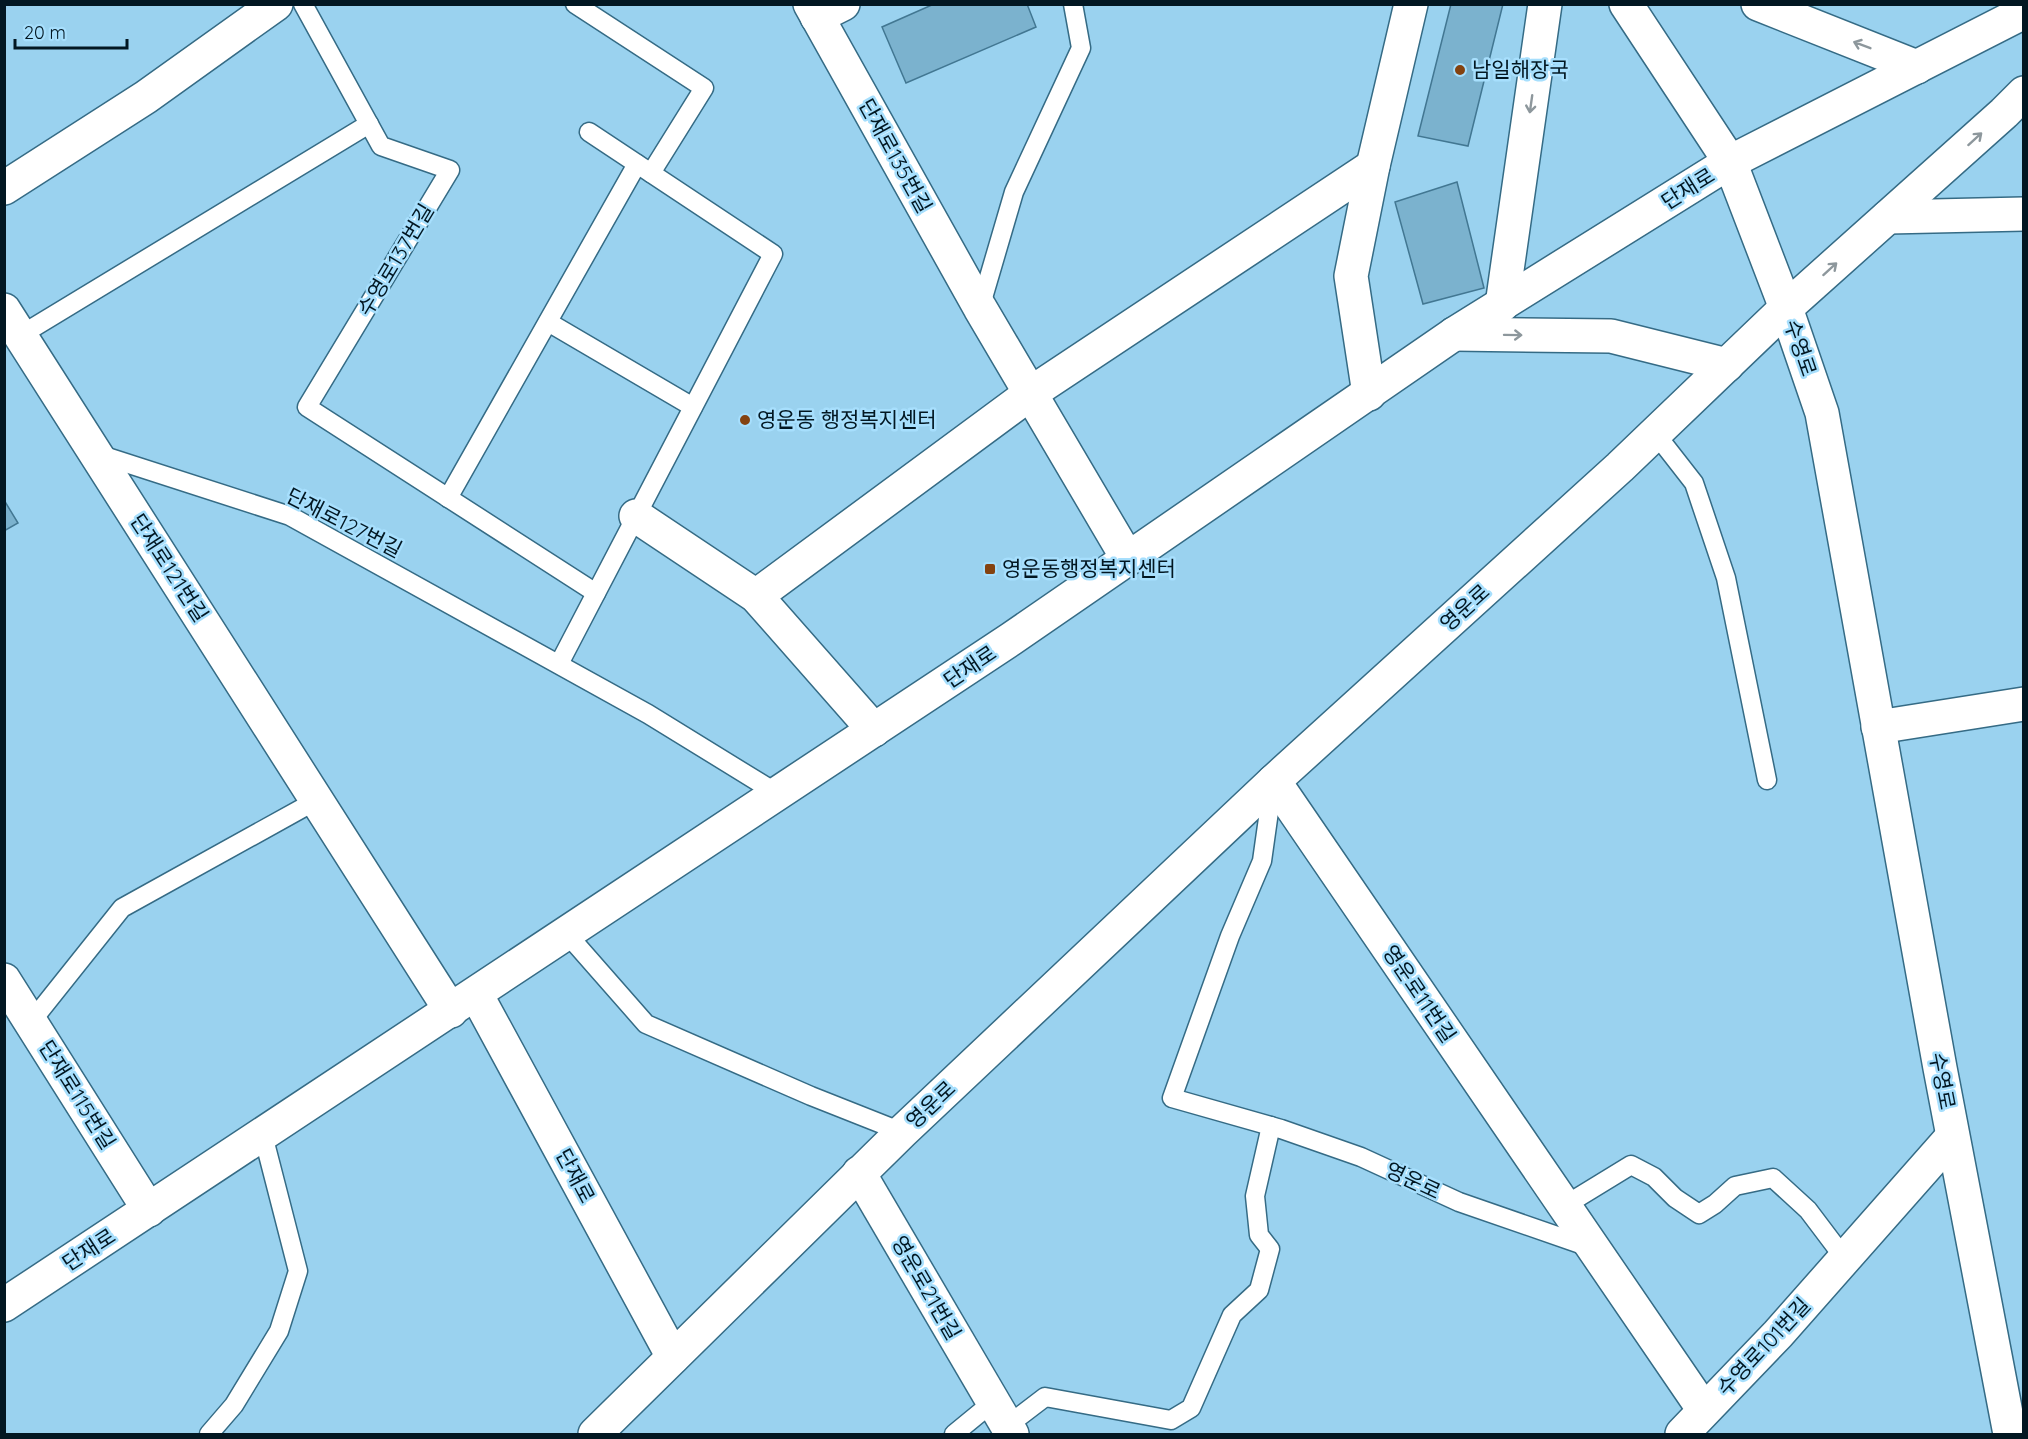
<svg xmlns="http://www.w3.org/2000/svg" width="2028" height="1439" font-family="Quicksand,'Noto Sans KR',sans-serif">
  <rect width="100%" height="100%" fill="#9ad2ef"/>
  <!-- building -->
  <g fill="#7bb2ce" stroke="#427792" stroke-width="1.5">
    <polygon points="934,4 1027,4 1036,27 906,83 882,27"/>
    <polygon points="1451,4 1503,4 1468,146 1418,136"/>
    <polygon points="1457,182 1484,288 1423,304 1395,202"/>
    <polygon points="4,500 18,523 4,531"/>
  </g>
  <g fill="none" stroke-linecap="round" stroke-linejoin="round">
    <defs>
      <g id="lane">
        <polyline points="303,4 381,146 450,170 307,407 596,593"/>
        <polyline points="575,4 704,88 651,173"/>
        <polyline points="980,308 1014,192 1081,48 1073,4"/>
        <polyline points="548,322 693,407"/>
        <polyline points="21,335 369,124"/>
        <polyline points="1655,433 1694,483 1726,578 1767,780"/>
        <polyline points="98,454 290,516 648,714 778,794"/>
        <polyline points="448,498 637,164"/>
        <polyline points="559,664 773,254 589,132"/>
        <polyline points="1273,783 1262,861 1230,936 1172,1098 1281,1129 1361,1157 1459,1202 1589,1247"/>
        <polyline points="567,934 646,1024 811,1096 902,1132"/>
        <polyline points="31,1022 122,908 317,800"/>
        <polyline points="1564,1206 1631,1165 1654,1177 1675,1198 1699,1214 1715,1204 1735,1186 1773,1178 1808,1210 1845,1259"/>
        <polyline points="1007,1426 1045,1397 1171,1420 1191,1408 1232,1315 1259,1290 1270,1249 1259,1235 1255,1196 1271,1126"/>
        <polyline points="209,1434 234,1405 279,1331 298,1271 263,1135"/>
        <polyline points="954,1434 993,1402"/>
      </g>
      <g id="street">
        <polyline points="810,4 980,308 1128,559"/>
        <polyline points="1626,4 1730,162 1786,308 1822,413 1940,1068 2010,1434"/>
        <polyline points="817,17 843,4"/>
        <polyline points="4,188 146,97 276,4"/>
        <polyline points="1888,217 2024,214"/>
        <polyline points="4,310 451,1011"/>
        <polyline points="1369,394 1351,276 1373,166 1411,4"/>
        <polyline points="636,516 756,596 874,730"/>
        <polyline points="756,596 1031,393 1373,166"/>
        <polyline points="1878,727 2024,704"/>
        <polyline points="1274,781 1704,1410"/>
        <polyline points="4,980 149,1210"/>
        <polyline points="476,994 673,1357"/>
        <polyline points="859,1173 1012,1434"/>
        <polyline points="595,1434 902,1132 1274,781 1620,467 1786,308"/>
        <polyline points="1682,1434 1778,1334 1952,1137"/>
      </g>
      <g id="secondary">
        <polyline points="1758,4 1917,67"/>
        <polyline points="1502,305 1545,4"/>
        <polyline points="1786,308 2004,113 2024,93"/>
        <polyline points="1454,334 1611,336 1727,365"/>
        <polyline points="4,1305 1011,639 1454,334 1730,162 2024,12"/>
      </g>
    </defs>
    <!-- lane casing -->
    <use href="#lane" stroke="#356b85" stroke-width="21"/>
    <!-- street casing -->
    <use href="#street" stroke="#356b85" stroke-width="36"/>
    <!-- secondary casing -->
    <use href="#secondary" stroke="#356b85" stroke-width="36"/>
    <!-- lane -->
    <use href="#lane" stroke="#fff" stroke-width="18"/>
    <!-- street -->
    <use href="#street" stroke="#fff" stroke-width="33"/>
    <!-- secondary -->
    <use href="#secondary" stroke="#fff" stroke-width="33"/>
  </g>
  <!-- one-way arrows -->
  <defs><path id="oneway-shaft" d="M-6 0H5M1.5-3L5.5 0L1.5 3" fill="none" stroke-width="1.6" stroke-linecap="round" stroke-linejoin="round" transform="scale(1.5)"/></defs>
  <g stroke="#8d979c">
    <use href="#oneway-shaft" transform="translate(1862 45) rotate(-159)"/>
    <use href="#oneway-shaft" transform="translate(1531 104) rotate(98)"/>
    <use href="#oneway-shaft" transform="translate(1975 139) rotate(-42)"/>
    <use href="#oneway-shaft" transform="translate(1830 269) rotate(-42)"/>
    <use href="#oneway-shaft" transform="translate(1513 335) rotate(1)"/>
  </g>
  <!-- markers -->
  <g fill="#844210" stroke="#a7dffd" stroke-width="2">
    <circle cx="1460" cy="70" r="6"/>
    <circle cx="745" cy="420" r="6"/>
    <rect x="984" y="563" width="12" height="12" rx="3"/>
  </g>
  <g text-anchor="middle" stroke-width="5" stroke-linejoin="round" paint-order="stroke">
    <!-- poi labels -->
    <g font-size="21" fill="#021722" stroke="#a7dffd" text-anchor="start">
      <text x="1472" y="77">남일해장국</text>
      <text x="757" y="427">영운동 행정복지센터</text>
      <text x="1002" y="576">영운동행정복지센터</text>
    </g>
    <!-- street labels -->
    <g font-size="21" fill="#021722" stroke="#a7dffd">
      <text transform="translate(895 156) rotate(61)" y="7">단재로135번길</text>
      <text transform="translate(1688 189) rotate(-32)" y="7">단재로</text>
      <text transform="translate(396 260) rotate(-59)" y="7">수영로137번길</text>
      <text transform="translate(1800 348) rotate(71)" y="7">수영로</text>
      <text transform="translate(344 523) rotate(27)" y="7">단재로127번길</text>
      <text transform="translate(169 568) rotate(57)" y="7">단재로121번길</text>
      <text transform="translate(1465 608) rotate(-42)" y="7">영운로</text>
      <text transform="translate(970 667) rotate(-34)" y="7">단재로</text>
      <text transform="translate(1419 994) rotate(56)" y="7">영운로11번길</text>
      <text transform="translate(1942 1081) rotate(79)" y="7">수영로</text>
      <text transform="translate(77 1095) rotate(58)" y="7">단재로115번길</text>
      <text transform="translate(931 1105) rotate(-43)" y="7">영운로</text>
      <text transform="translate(575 1176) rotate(62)" y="7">단재로</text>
      <text transform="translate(1413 1181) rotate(25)" y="7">영운로</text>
      <text transform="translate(89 1250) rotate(-33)" y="7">단재로</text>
      <text transform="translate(926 1288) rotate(60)" y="7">영운로21번길</text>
      <text transform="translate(1764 1347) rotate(-47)" y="7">수영로101번길</text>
    </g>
  </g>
  <!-- border -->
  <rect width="2028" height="1439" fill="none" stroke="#021722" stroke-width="12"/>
  <!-- scale -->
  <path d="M15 39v9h112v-9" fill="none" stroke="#021722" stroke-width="3"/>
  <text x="24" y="39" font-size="18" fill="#021722" stroke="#a7dffd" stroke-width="4.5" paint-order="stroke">20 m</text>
</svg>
